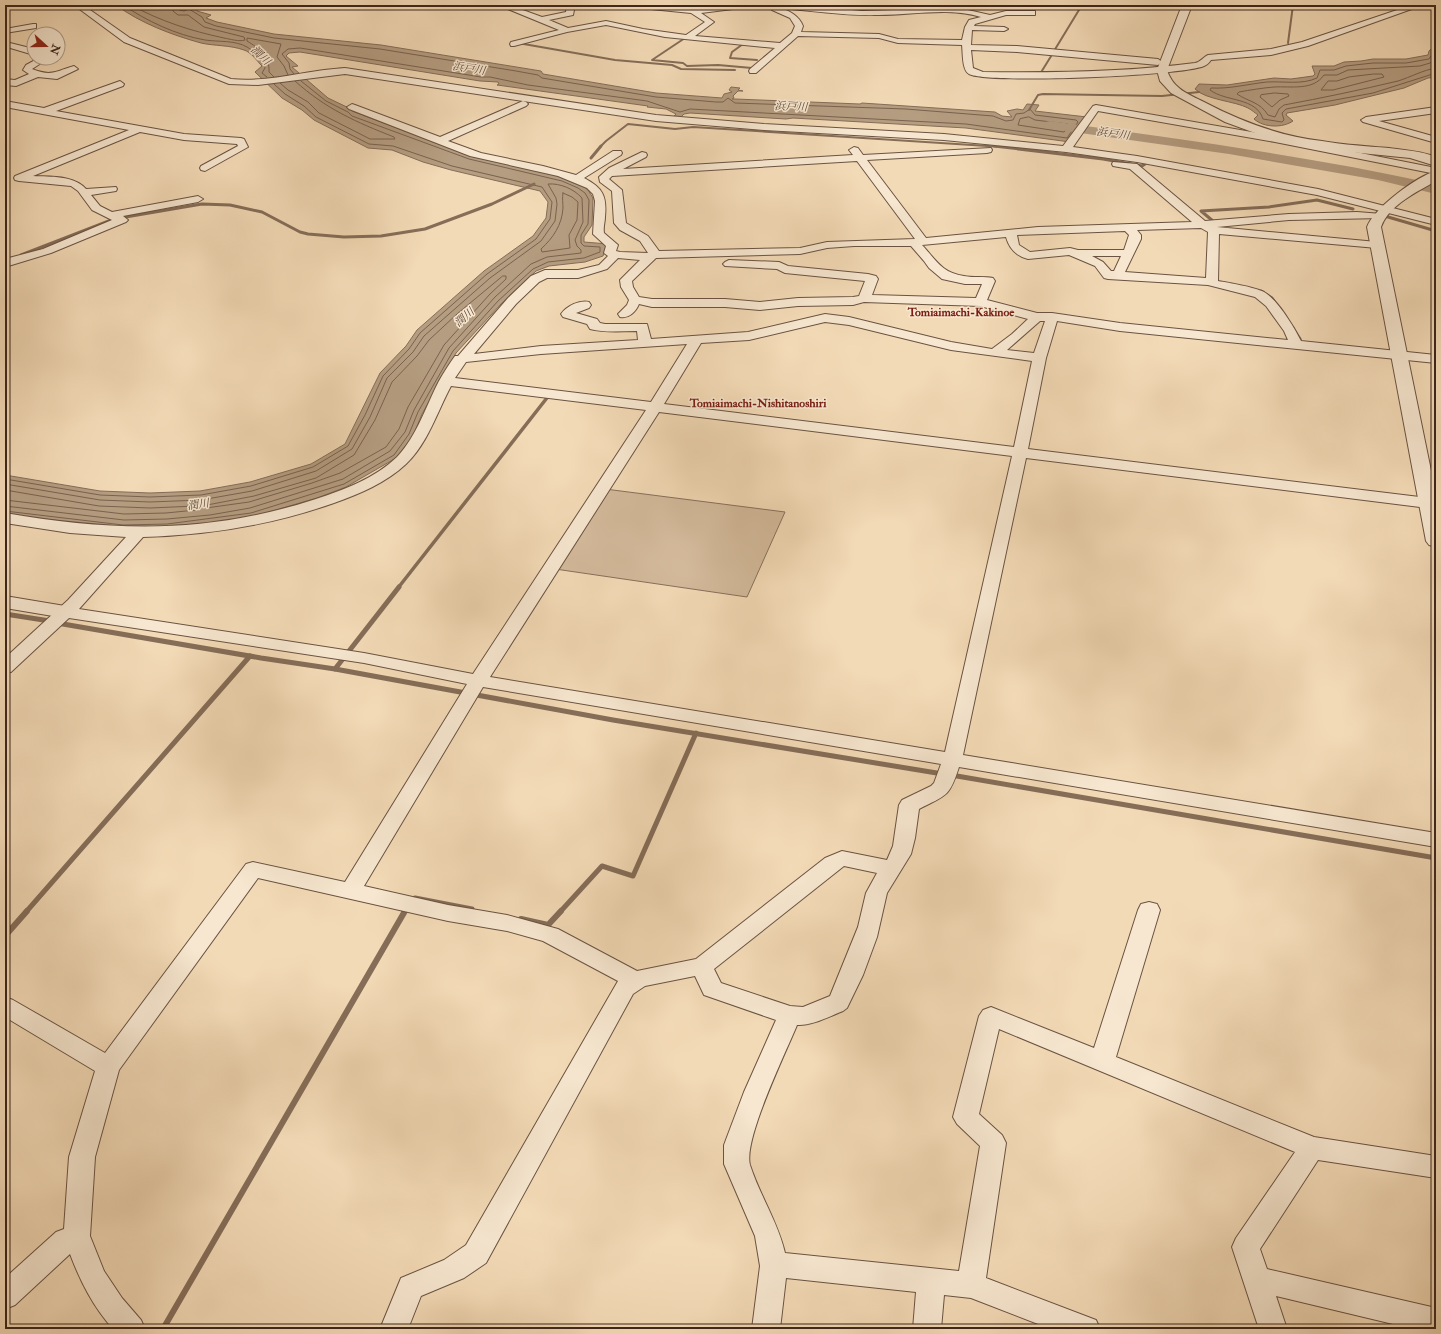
<svg xmlns="http://www.w3.org/2000/svg" width="1441" height="1334" font-family="'IM FELL Double Pica','Noto Serif JP',serif">
  <rect width="100%" height="100%" fill="#f3dab6"/>
  <filter id="stains"><feTurbulence type="fractalNoise" baseFrequency=".005" numOctaves="4"/><feColorMatrix values="0 0 0 0 .2 0 0 0 0 .09 0 0 0 0 .02 0 0 0 .5 -.17"/></filter>
  <radialGradient id="worn" r=".72"><stop offset=".6" stop-color="#630" stop-opacity="0"/><stop offset="1" stop-color="#630" stop-opacity=".3"/></radialGradient>
  <!-- green -->
  <polygon fill="#d4bb9c" stroke="#88705c" points="605,489 785,512 747,597 555,569"/>
  <!-- water -->
  <g fill="#b59d81" stroke="#856d58">
    <path d="M 116,5 L 176,5 C 183,8 190,6 197,8 L 197,11 L 211,15 L 206,18 L 217,22 L 274,34 L 381,45 L 541,71 L 543,74 L 656,93 L 722,98 L 724,94 L 732,92 L 729,90 L 731,87 L 740,88 L 738,90 L 743,91 L 738,91 L 733,96 L 734,98 L 732,99 L 735,99 L 860,104 L 862,103 L 995,112 L 1002,116 L 1012,117 L 1007,111 L 1017,109 L 1023,110 L 1027,104 L 1039,105 L 1035,111 L 1087,117 L 1070,142 L 966,128 L 793,118 L 786,119 L 690,113 L 684,114 L 681,117 L 674,116 L 676,114 L 666,109 L 647,107 L 648,106 L 497,85 L 499,84 L 498,82 L 480,81 L 300,52 L 289,53 L 286,56 L 298,66 L 292,67 L 328,98 L 353,110 L 352,111 L 470,156 L 563,177 L 580,184 L 588,190 L 593,198 L 592,225 L 584,237 L 584,242 L 608,244 L 603,256 L 585,262 L 549,266 L 536,271 L 501,304 L 456,353 L 422,414 L 413,436 L 396,458 L 346,487 L 317,498 L 252,517 L 211,523 L 123,529 L 5,514 L 5,475 L 100,491 L 150,493 L 200,491 L 250,482 L 311,464 L 345,444 L 380,373 L 406,346 L 417,330 L 484,271 L 533,236 L 546,218 L 548,202 L 540,191 L 451,170 L 423,162 L 392,150 L 368,148 L 314,120 L 302,110 L 282,98 L 255,72 L 262,66 C 257,61 251,52 244,50 C 230,45 214,46 201,43 C 172,35 140,23 116,5 Z"/>
    <path d="M 1432,48 L 1436,48 L 1436,77 L 1428,78 L 1404,88 L 1335,105 L 1287,113 L 1286,115 L 1293,121 C 1283,128 1264,128 1254,119 L 1258,115 C 1255,113 1252,110 1248,108 C 1235,101 1206,100 1195,89 L 1199,84 L 1227,85 L 1274,78 L 1291,79 L 1313,76 L 1315,74 L 1312,66 L 1334,66 L 1344,62 L 1361,61 L 1373,59 L 1406,59 L 1428,55 L 1429,51 Z"/>
  </g>
  <g fill="none" stroke-linecap="round" stroke-linejoin="round">
    <!-- shore -->
    <g stroke="#79624e" stroke-width="1">
      <path d="M 123,5 C 147,21 176,35 205,40 C 218,42 235,40 247,47 C 254,51 264,60 265,68 L 262,73 L 267,77"/>
      <path d="M 131,5 C 160,21 191,31 224,38 C 230,39 239,42 245,40 L 244,37 L 204,27 L 188,15 L 178,15 L 173,11 L 172,5"/>
      <polyline points="177,5 179,10 184,11 189,9 202,17 205,22 216,26 274,38 380,49 516,71 538,75 542,78 656,97 716,102 723,102 728,98 735,103 906,109 993,116 1006,121 1013,120 1016,114 1024,113 1030,109 1035,115 1076,120 1078,122 1067,138 966,124 690,109 680,112 647,101 528,85 490,77 481,77 300,48 288,49 282,54 289,63 290,69 294,74"/>
      <path d="M 1436,52 L 1433,53 L 1429,59 L 1406,63 L 1373,63 L 1346,66 L 1334,70 L 1320,70 L 1317,78 C 1302,85 1283,81 1267,82 C 1248,84 1230,89 1211,88 L 1210,90 C 1226,102 1256,97 1263,119 L 1282,122 L 1284,120 L 1282,113 L 1286,109 L 1373,93 L 1436,73"/>
      <path d="M 1436,59 L 1430,63 L 1420,66 L 1348,70 L 1337,75 L 1324,75 C 1313,91 1291,86 1274,87 C 1262,88 1250,90 1239,92 L 1237,94 C 1249,102 1260,102 1268,115 L 1275,117 L 1279,109 L 1284,105 C 1322,98 1360,90 1398,81 C 1411,77 1423,70 1436,68"/>
      <polygon points="1374,74 1382,74 1384,77 1333,90 1321,90 1328,81 1337,81 1349,77"/>
      <path d="M 274,77 L 269,72 C 270,57 259,48 247,41 L 247,38 L 281,44 L 277,57 L 284,66 L 288,75"/>
      <path d="M 280,83 L 288,90 L 308,102 L 319,113 L 370,139 L 395,139 L 394,137 C 356,122 326,109 295,81"/>
      <polygon points="1275,93 1288,94 1289,96 1280,100 1272,107 1260,97 1261,95"/>
      <polygon points="1029,117 1035,120 1068,124 1069,126 1064,132 1018,125 1020,119"/>
      <path d="M 563,193 L 572,197 L 578,202 L 577,220 L 569,235 L 570,248 L 542,252 L 541,249 C 553,238 562,225 563,208 C 563,203 562,198 563,193 Z"/>
      <polygon points="503,276 506,276 506,279 490,294 444,345 408,407 399,429 386,447 340,473 312,483 249,502 206,508 207,505 254,496 316,478 354,455 375,420 392,382 417,356 429,340 457,314"/>
      <polyline points="5,479 100,495 150,497 201,495 251,486 313,467 348,446 365,415 383,376 409,349 420,333 487,274 536,239 550,219 552,202 542,187 452,166 393,146 369,144 316,117 304,106 285,94 274,84"/>
      <path d="M 5,484 L 100,500 L 150,502 L 201,500 L 252,491 L 316,471 L 352,449 L 370,417 L 387,378 L 413,352 L 424,336 L 490,278 L 541,241 L 555,221 L 557,204 L 556,198 L 548,184 C 560,183 574,189 582,198 L 583,222 L 575,240 L 577,246 L 581,250 L 581,253 L 547,257 L 531,264 L 495,297 L 449,348 L 414,410 L 405,432 L 390,451 L 343,479 L 250,508 L 210,515 L 167,519 L 124,520 L 5,506"/>
      <polyline points="5,490 99,506 150,508 196,506 198,508 196,510 166,513 124,514 5,500"/>
      <polyline points="5,511 123,525 167,524 251,513 344,484 394,455 409,434 418,412 453,351 498,301 533,269 548,262 584,258 600,252 600,247 584,246 581,243 581,235 588,224 589,200 585,193 578,188 562,181 469,159 352,116 348,112 326,101 301,81"/>
    </g>
    <!-- stream-far4 -->
    <g stroke="#856d58" stroke-width="2">
      <polyline points="618,5 635,6"/>
      <polyline points="867,12 875,5"/>
      <polyline points="685,38 652,60 683,63 687,66 718,65 752,68"/>
      <polyline points="518,43 615,60 672,65 681,69 735,70"/>
      <polyline points="1288,43 1293,5"/>
      <polyline points="738,44 743,44 732,52 730,58 757,60"/>
      <polyline points="1054,51 1082,5"/>
      <polyline points="1040,74 1053,53"/>
      <polyline points="1029,110 1038,95 1043,94 1162,96 1199,92"/>
      <polyline points="600,147 606,141 628,124 675,129 693,127 1003,147"/>
    </g>
    <!-- stream-far3 -->
    <g stroke="#856d58" stroke-width="3">
      <polyline points="994,146 1103,159 1142,166 1145,164"/>
      <polyline points="591,158 601,146"/>
      <polyline points="1388,217 1436,231"/>
      <polyline points="1213,221 1201,211 1269,207 1317,200 1353,209"/>
      <polyline points="21,255 114,219 202,204 230,205 262,212 300,232 308,234 344,237 381,236 425,229 492,204 534,184"/>
      <polyline points="1261,291 1272,298 1276,304"/>
      <polyline points="1293,328 1300,339"/>
    </g>
    <!-- stream-far2 -->
    <g stroke="#856d58" stroke-width="3.5">
      <polyline points="1299,338 1300,340"/>
      <polyline points="398,588 550,394"/>
    </g>
    <!-- stream-far1 -->
    <g stroke="#856d58" stroke-width="5">
      <polyline points="5,614 50,621"/>
      <polyline points="57,623 261,658 335,669 399,587"/>
      <polyline points="335,669 613,720 943,774"/>
      <polyline points="951,775 1436,858"/>
      <polyline points="415,898 472,909"/>
      <polyline points="26,912 250,656"/>
      <polyline points="404,912 407,907"/>
      <polyline points="560,912 602,866 633,876 696,733"/>
    </g>
    <!-- stream -->
    <g stroke="#856d58" stroke-width="6">
      <polyline points="521,919 548,925 561,911"/>
      <polyline points="5,936 27,911"/>
      <polyline points="163,1329 405,911"/>
    </g>
    <!-- river -->
    <path fill="#b59d81" fill-rule="evenodd" d="M 1050,121 C 1179,139 1309,156 1436,184 L 1436,194 L 1378,180 L 1229,154 L 1045,128 L 1043,125 L 1045,122 Z"/>
    <defs>
      <g id="minor">
        <path d="M 74,5 L 83,5 L 130,38 L 231,79 C 269,83 307,70 345,68 L 656,115 L 764,124 L 944,134 L 1063,146 L 1093,106 L 1096,105 L 1275,136 L 1436,168 L 1436,174 L 1275,142 L 1098,111 L 1073,147 L 1137,156 L 1318,189 L 1436,219 L 1436,225 L 1317,195 L 1137,162 L 1066,152 L 944,140 L 764,130 L 656,121 L 345,74 L 258,85 L 229,84 L 124,42 Z"/>
        <path d="M 498,5 L 509,5 L 542,17 L 566,12 L 567,5 L 575,5 L 573,15 L 549,20 L 568,28 L 606,21 L 643,29 L 686,35 L 705,22 L 691,13 L 631,7 L 627,5 L 655,5 L 693,9 L 727,5 L 753,5 L 749,7 L 701,13 L 714,22 L 695,36 L 780,43 L 792,33 L 795,26 L 790,18 L 772,10 L 771,8 L 773,5 L 798,5 L 862,11 L 959,8 L 990,15 L 1006,11 L 1035,11 L 1035,15 L 1006,15 L 975,24 L 974,26 L 1004,27 L 1008,29 L 1004,31 L 972,30 L 971,45 L 1017,46 L 1158,59 L 1162,62 L 1158,65 L 1017,52 L 971,50 L 973,68 L 983,72 C 1054,73 1125,72 1195,63 C 1201,62 1203,57 1208,55 L 1271,49 L 1302,42 L 1412,5 L 1423,5 L 1308,46 L 1271,55 L 1211,60 C 1209,63 1207,65 1204,66 C 1181,76 988,84 969,74 C 962,70 963,53 962,45 L 898,43 L 879,38 L 798,36 L 756,73 L 750,73 L 749,71 L 750,69 L 775,48 L 665,37 L 606,25 L 567,32 L 514,46 L 511,46 L 510,44 L 511,42 L 559,30 ZM 781,8 C 814,11 846,16 879,15 C 913,15 948,7 981,17 L 969,20 L 965,27 L 962,40 L 898,39 L 879,34 L 801,32 L 803,26 C 799,16 791,12 781,8 Z"/>
        <polygon points="33,24 36,24 36,28 5,33 5,29"/>
        <polygon points="7,43 10,43 34,49 34,55 7,47 6,45"/>
        <path d="M 39,58 L 49,58 L 32,69 C 52,77 56,71 74,66 L 78,69 L 57,79 L 38,77 L 16,86 L 5,85 L 5,79 L 15,80 L 29,74 L 23,70 L 26,65 Z"/>
        <path d="M 120,81 L 124,84 L 123,86 L 56,111 L 184,134 L 241,138 L 244,139 L 248,147 L 205,171 L 201,170 L 200,168 L 201,166 L 238,146 L 237,144 L 184,140 L 140,132 L 33,176 C 50,177 74,175 86,189 L 116,187 L 117,189 L 116,191 L 91,195 L 100,206 L 112,212 L 198,196 L 203,199 L 198,202 L 123,216 L 128,220 L 126,222 L 51,253 L 5,267 L 5,259 L 43,249 L 112,220 L 92,210 L 78,191 L 71,186 L 19,181 L 15,180 L 14,178 L 15,176 L 129,130 L 5,107 L 5,101 L 44,108 Z"/>
        <path d="M 523,101 L 526,102 L 528,104 L 526,106 L 448,141 L 481,153 L 543,166 L 576,175 L 613,151 L 621,151 L 622,153 L 621,155 L 584,178 C 603,188 607,196 605,217 C 605,222 603,227 604,233 L 618,245 L 616,251 L 620,252 L 648,253 L 640,241 L 620,230 L 614,223 L 612,191 L 600,182 L 599,177 L 609,168 L 642,152 L 646,153 L 647,155 L 646,157 L 623,169 L 853,155 L 849,150 L 854,147 L 858,148 L 863,155 L 991,148 L 992,150 L 991,152 L 987,153 L 867,160 L 926,238 L 1038,227 L 1192,222 L 1130,169 L 1113,166 L 1112,164 L 1113,162 L 1137,164 L 1205,221 L 1289,214 L 1357,212 L 1382,214 L 1383,216 L 1382,218 L 1289,220 L 1217,227 L 1377,242 L 1381,243 L 1383,245 L 1381,247 L 1377,248 L 1219,234 L 1218,281 C 1230,283 1254,287 1264,292 C 1278,300 1294,327 1301,341 L 1436,355 L 1436,363 L 1120,331 L 1057,321 L 1046,358 L 1028,449 L 1436,499 L 1436,509 L 1026,458 L 963,755 L 1436,833 L 1436,847 L 959,767 C 949,798 946,795 919,809 L 915,838 L 911,854 L 887,893 L 877,937 L 863,975 L 847,1008 L 843,1011 C 830,1016 812,1026 797,1025 C 786,1052 743,1140 750,1165 C 760,1196 778,1222 785,1253 L 959,1271 L 980,1146 L 957,1124 L 953,1117 L 979,1016 L 983,1010 L 991,1007 L 1094,1048 L 1138,910 L 1141,904 L 1149,902 L 1157,904 L 1160,910 L 1116,1057 L 1314,1137 L 1436,1156 L 1436,1178 L 1318,1160 L 1260,1249 L 1267,1269 L 1436,1308 L 1436,1329 L 1414,1329 L 1276,1296 L 1287,1329 L 1259,1329 L 1232,1247 L 1236,1238 L 1295,1152 L 999,1029 L 979,1114 L 1002,1135 L 1006,1143 L 986,1278 L 1096,1320 L 1100,1329 L 1051,1329 L 971,1298 L 944,1295 L 941,1329 L 913,1329 L 916,1292 L 786,1278 L 780,1329 L 752,1329 L 760,1266 L 755,1236 L 724,1164 L 724,1145 L 744,1092 L 776,1020 L 704,995 L 695,976 L 645,986 L 633,994 L 486,1263 L 464,1278 L 421,1296 L 408,1329 L 380,1329 L 401,1278 L 444,1260 L 466,1245 L 618,981 L 543,941 L 507,931 L 448,921 L 258,878 L 119,1070 L 95,1157 L 90,1236 L 104,1271 L 122,1298 L 141,1320 L 145,1329 L 113,1329 C 93,1306 81,1283 70,1254 L 15,1305 L 5,1309 L 5,1278 L 56,1232 L 64,1229 L 69,1157 L 95,1071 L 5,1017 L 5,997 L 13,1000 L 105,1053 L 246,864 L 253,862 L 345,882 L 467,684 L 364,663 L 69,618 L 11,672 L 5,673 L 5,658 L 68,600 L 126,537 L 70,533 L 5,523 L 5,513 C 116,532 208,534 316,499 C 344,490 375,478 397,457 C 417,436 426,406 439,381 C 444,372 450,363 455,356 L 458,356 L 508,298 L 531,276 L 545,270 L 578,270 L 599,265 L 608,256 L 604,253 L 606,246 L 593,234 L 595,201 L 593,194 L 587,188 L 558,176 L 470,156 L 349,109 L 347,107 L 352,104 L 355,105 L 440,137 ZM 857,161 L 915,239 L 827,242 L 800,248 L 659,251 L 648,236 L 626,223 L 622,190 L 609,179 L 612,176 ZM 1201,228 L 1208,232 L 1206,278 L 1125,272 L 1141,239 L 1141,235 L 1137,230 ZM 1125,231 L 1129,235 L 1124,250 L 1078,250 L 1070,248 L 1030,252 L 1019,245 L 1017,235 ZM 1006,237 C 1009,248 1016,256 1028,259 L 1069,255 L 1095,266 L 1104,278 L 1108,279 L 1208,285 L 1255,297 L 1266,306 L 1284,331 L 1288,340 L 1120,323 L 1052,313 L 1037,313 L 987,300 L 995,281 L 993,278 C 984,276 974,278 964,276 C 942,273 936,260 922,245 ZM 854,246 L 911,246 L 924,261 L 929,268 L 942,279 L 965,284 L 982,284 L 976,298 L 872,295 L 878,279 L 876,276 L 868,274 L 788,266 L 779,262 L 729,260 L 725,262 L 723,264 L 725,266 L 777,269 L 785,273 L 865,281 L 859,296 L 853,297 L 798,298 L 760,302 L 725,299 L 652,299 L 639,297 L 633,287 L 632,281 L 656,258 L 800,254 L 827,248 ZM 1092,256 L 1121,256 L 1114,271 L 1111,271 L 1103,262 ZM 618,258 L 640,260 L 620,280 L 621,287 L 629,300 L 627,305 L 618,314 L 620,317 C 628,319 636,312 639,304 L 652,307 L 725,307 L 760,310 L 798,306 L 853,305 L 864,302 L 980,306 L 1028,319 L 1012,334 L 992,349 L 951,342 L 849,317 L 825,314 L 748,332 L 651,339 L 647,324 L 605,324 L 600,323 L 597,319 L 576,313 L 589,308 L 591,305 L 589,302 C 579,300 567,306 561,314 L 563,317 L 587,324 L 590,329 C 605,333 621,331 637,331 L 638,340 L 541,346 L 474,354 L 516,304 L 539,282 L 547,278 L 578,278 L 607,269 ZM 1040,321 L 1045,321 L 1034,353 L 1007,350 ZM 825,322 L 849,325 L 951,350 L 1032,361 L 1014,447 L 664,404 L 701,343 L 749,340 ZM 687,344 L 651,402 L 455,378 L 466,362 L 541,354 ZM 451,386 L 646,410 L 473,674 L 364,653 L 79,609 L 143,537 C 209,535 272,525 334,503 C 359,494 386,483 406,464 C 428,443 437,412 451,386 ZM 659,412 L 1012,456 L 945,752 L 490,677 ZM 483,687 L 941,764 L 934,783 L 931,786 L 902,800 L 899,805 L 893,846 L 887,860 L 842,851 L 825,858 L 696,959 L 637,971 L 558,929 L 507,915 L 448,905 L 364,886 ZM 844,866 L 877,873 L 866,893 L 858,927 L 830,996 L 803,1007 L 790,1006 L 721,983 L 714,969 Z"/>
        <polygon points="1436,107 1436,113 1379,121 1436,137 1436,143 1363,122 1361,120 1366,117"/>
      </g>
      <g id="tertiary">
        <path d="M 1182,5 L 1192,5 L 1167,70 C 1173,89 1188,94 1204,102 C 1242,122 1280,136 1322,141 C 1344,145 1366,146 1389,148 C 1405,150 1421,151 1436,157 L 1436,166 L 1410,158 L 1321,149 L 1266,137 L 1225,122 L 1171,93 L 1160,81 L 1157,70 Z"/>
        <path d="M 1436,171 L 1436,181 C 1417,192 1389,205 1381,227 L 1436,495 L 1436,547 L 1429,545 L 1426,541 L 1367,227 C 1374,208 1417,176 1436,171 Z"/>
        <polygon points="5,596 65,606 72,608 75,612 72,616 65,618 5,608"/>
      </g>
    </defs>
    <!-- minor casing -->
    <use href="#minor" stroke="#6a5342" stroke-width="2"/>
    <!-- tertiary casing -->
    <use href="#tertiary" stroke="#6a5342" stroke-width="2"/>
    <!-- minor -->
    <use href="#minor" fill="#f7e7d0" fill-rule="evenodd"/>
    <!-- tertiary -->
    <use href="#tertiary" fill="#f7e7d0" fill-rule="evenodd"/>
  </g>
  <g text-anchor="middle" stroke-width="3" stroke-linejoin="round" paint-order="stroke">
    <!-- far-water labels -->
    <g font-size="11" font-style="italic" fill="#614a3a" stroke="#f7e7d0">
      <text transform="translate(261 55) rotate(44)" y="4">潤川</text>
      <text transform="translate(469 68) rotate(9)" y="4">浜戸川</text>
      <text transform="translate(791 106) rotate(3)" y="4">浜戸川</text>
      <text transform="translate(1113 133) rotate(8)" y="4">浜戸川</text>
      <text transform="translate(464 317) rotate(-41)" y="4">潤川</text>
      <text transform="translate(198 504) rotate(-8)" y="4">潤川</text>
    </g>
    <!-- far-quarter labels -->
    <g font-size="12" font-weight="bold" fill="#7a1f14" stroke="#f7e7d0">
      <text x="961" y="316">Tomiaimachi-Kakinoe</text>
      <text x="758" y="407">Tomiaimachi-Nishitanoshiri</text>
    </g>
  </g>
  <!-- margin -->
  <rect width="1441" height="1334" fill="none" stroke="#f3dab6" stroke-width="20"/>
  <rect x="6" y="6" width="1429" height="1322" fill="none" stroke="#3d261b" stroke-width="2"/>
  <rect x="10" y="10" width="1421" height="1314" fill="none" stroke="#3d261b"/>
  <!-- north arrow -->
  <g transform="translate(46 46) rotate(111)"><circle r="19" fill="#f7e7d0" stroke="#ad9a88"/>
  <path d="M0-3L7 15L0 10L-7 15Z" fill="#8f2418"/>
  <text y="-6" font-size="11" font-weight="bold" text-anchor="middle" fill="#3d261b">N</text>
  </g>
  <rect width="100%" height="100%" filter="url(#stains)"/>
  <rect width="100%" height="100%" fill="url(#worn)"/>
</svg>
